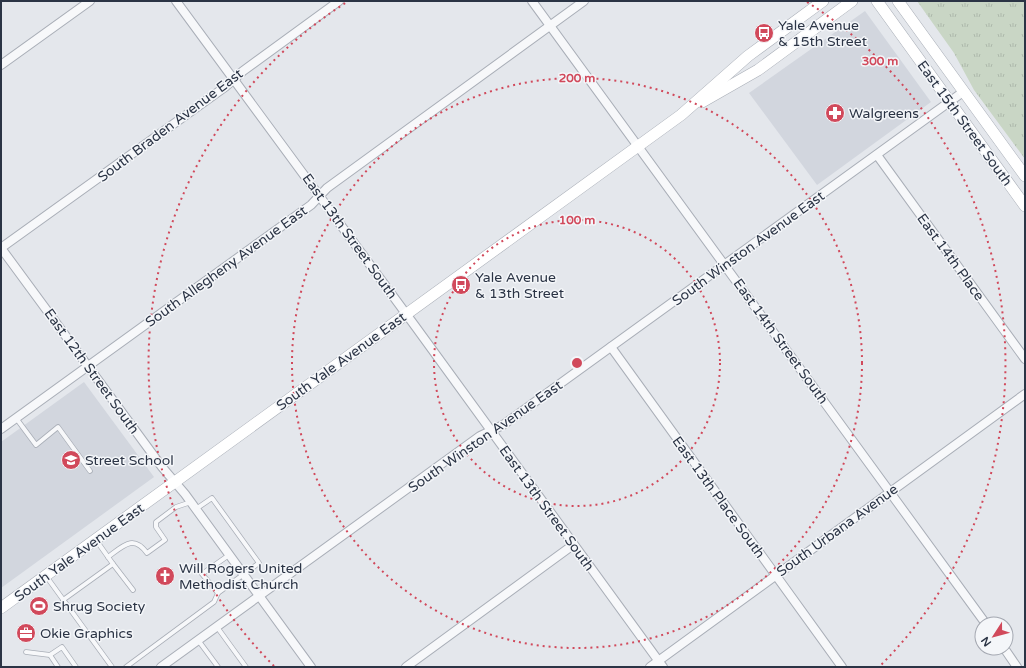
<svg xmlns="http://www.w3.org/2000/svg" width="1026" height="668" font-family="'Varela Round',sans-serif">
  <defs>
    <pattern id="park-tufts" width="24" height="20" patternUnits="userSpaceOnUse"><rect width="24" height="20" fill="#c9d6c5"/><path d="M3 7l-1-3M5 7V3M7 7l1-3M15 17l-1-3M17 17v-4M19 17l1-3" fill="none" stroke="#adb8ab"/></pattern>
  </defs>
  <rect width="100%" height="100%" fill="#e4e7ec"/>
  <!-- built -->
  <g fill="#d2d6de">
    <polygon points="865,11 931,102 817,185 749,93"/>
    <polygon points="84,382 154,477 1,588 1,442"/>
  </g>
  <!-- park -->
  <polygon fill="url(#park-tufts)" points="917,1 1025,1 1025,159 974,90 954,53"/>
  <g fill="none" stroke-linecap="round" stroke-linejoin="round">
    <defs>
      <g id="service">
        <polyline points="16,418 36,445 58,427 90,471"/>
        <polyline points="196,509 212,498 259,563 218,593 202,574 229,555"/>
        <polyline points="96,540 113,564"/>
        <path d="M 108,557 C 123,546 133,534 147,553 L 165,540 L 156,527 L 156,522 L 176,507 L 191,502"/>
        <polyline points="46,576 112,667"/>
        <polyline points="63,600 113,564 133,590"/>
        <polyline points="217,627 246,667"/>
        <polyline points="198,640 218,667"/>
        <polyline points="26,652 50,655 58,667"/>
        <polyline points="50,655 62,647 76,667"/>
        <polyline points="126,667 214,602 218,593"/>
      </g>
      <g id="minor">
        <polyline points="176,1 415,326 663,667"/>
        <polyline points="532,1 986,624"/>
        <polyline points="1,65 90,1"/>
        <polyline points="877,155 1025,359"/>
        <polyline points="1,248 162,467 185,494 311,667"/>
        <polyline points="1,248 225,87 243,71 339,1"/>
        <polyline points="611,347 842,667"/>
        <polyline points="1,429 311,205 327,188 584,1"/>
        <polyline points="1004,648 1017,667"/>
        <polyline points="161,667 480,436 503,425 963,92"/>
        <polyline points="406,667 573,545"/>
        <polyline points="650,667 1025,394"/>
      </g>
      <g id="secondary">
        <polyline points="877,1 1025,206"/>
        <polyline points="898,1 1025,176"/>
        <polyline points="702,102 758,70 852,1"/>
        <polyline points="1,608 681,115 748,56 823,1"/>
      </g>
    </defs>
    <!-- service casing -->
    <use href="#service" stroke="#a9aeb7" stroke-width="5.5"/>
    <!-- minor casing -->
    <use href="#minor" stroke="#a9aeb7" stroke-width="10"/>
    <!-- secondary casing -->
    <use href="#secondary" stroke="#a9aeb7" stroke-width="12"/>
    <!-- service -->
    <use href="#service" stroke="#f7f8fa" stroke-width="4"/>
    <!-- minor -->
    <use href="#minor" stroke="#f7f8fa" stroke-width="8"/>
    <!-- secondary -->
    <use href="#secondary" stroke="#fff" stroke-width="11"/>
  </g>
  <!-- distance rings -->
  <g fill="none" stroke="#d1495b" stroke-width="2" stroke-dasharray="2 4">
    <circle cx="577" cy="363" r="143"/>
    <circle cx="577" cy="363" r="285"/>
    <path d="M274 666A428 428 0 0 1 347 2M807 2A428 428 0 0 1 880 666"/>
  </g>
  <!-- icons -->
  <defs>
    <symbol id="bus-disc" viewBox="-11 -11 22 22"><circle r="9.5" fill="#d1495b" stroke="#f4f6f9"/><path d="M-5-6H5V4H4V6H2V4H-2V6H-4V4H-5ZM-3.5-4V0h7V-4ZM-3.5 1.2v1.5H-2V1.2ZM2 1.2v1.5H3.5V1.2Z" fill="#fff"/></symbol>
    <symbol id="pharmacy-disc" viewBox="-11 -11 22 22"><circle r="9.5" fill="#d1495b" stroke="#f4f6f9"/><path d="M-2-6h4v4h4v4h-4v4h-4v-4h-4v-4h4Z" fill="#fff"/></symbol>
    <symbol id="school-disc" viewBox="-11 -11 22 22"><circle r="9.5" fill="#d1495b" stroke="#f4f6f9"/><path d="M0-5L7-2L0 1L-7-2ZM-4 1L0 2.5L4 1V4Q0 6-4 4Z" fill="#fff"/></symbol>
    <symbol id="church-disc" viewBox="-11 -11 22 22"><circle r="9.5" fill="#d1495b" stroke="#f4f6f9"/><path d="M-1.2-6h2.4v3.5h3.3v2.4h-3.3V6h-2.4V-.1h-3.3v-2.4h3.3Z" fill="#fff"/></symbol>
    <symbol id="stadium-disc" viewBox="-11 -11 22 22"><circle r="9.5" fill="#d1495b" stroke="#f4f6f9"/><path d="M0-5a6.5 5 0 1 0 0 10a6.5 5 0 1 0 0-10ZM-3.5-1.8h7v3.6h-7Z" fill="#fff"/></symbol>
    <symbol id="office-disc" viewBox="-11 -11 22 22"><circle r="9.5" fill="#d1495b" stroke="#f4f6f9"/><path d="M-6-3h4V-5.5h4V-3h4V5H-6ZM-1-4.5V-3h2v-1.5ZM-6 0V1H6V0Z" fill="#fff"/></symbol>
  </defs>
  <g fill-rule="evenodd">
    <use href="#bus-disc" x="753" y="22" width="22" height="22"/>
    <use href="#pharmacy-disc" x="824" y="102" width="22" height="22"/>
    <use href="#bus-disc" x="450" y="274" width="22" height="22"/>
    <use href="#school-disc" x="60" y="449" width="22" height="22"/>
    <use href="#church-disc" x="154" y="565" width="22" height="22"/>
    <use href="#stadium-disc" x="28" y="595" width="22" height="22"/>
    <use href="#office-disc" x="15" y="622" width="22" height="22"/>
  </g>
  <g text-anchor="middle" stroke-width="3" stroke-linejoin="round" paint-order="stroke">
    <!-- poi labels -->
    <g font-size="14" fill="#2b3445" stroke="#f4f6f9" text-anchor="start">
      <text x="778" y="30">Yale Avenue<tspan x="778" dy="16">&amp; 15th Street</tspan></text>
      <text x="849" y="118">Walgreens</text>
      <text x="475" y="282">Yale Avenue<tspan x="475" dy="16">&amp; 13th Street</tspan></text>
      <text x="85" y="465">Street School</text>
      <text x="179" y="573">Will Rogers United<tspan x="179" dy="16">Methodist Church</tspan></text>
      <text x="53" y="611">Shrug Society</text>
      <text x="40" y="638">Okie Graphics</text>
    </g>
    <!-- street labels -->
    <g font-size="14" fill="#2b3445" stroke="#f4f6f9">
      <text transform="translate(965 123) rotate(54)" y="5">East 15th Street South</text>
      <text transform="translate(170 125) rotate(-37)" y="5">South Braden Avenue East</text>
      <text transform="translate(350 236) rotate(54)" y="5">East 13th Street South</text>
      <text transform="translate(748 248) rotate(-36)" y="5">South Winston Avenue East</text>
      <text transform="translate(951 257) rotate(54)" y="5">East 14th Place</text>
      <text transform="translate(226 266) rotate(-36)" y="5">South Allegheny Avenue East</text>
      <text transform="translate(781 341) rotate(54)" y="5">East 14th Street South</text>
      <text transform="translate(341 361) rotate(-36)" y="5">South Yale Avenue East</text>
      <text transform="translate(92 371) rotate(54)" y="5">East 12th Street South</text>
      <text transform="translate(485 436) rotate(-35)" y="5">South Winston Avenue East</text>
      <text transform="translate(719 497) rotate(54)" y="5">East 13th Place South</text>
      <text transform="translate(547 508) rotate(54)" y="5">East 13th Street South</text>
      <text transform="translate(837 530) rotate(-36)" y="5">South Urbana Avenue</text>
      <text transform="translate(79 552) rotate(-36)" y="5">South Yale Avenue East</text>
    </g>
  </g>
  <circle cx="577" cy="363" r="6" fill="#d1495b" stroke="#f4f6f9" stroke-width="2"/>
  <g font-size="12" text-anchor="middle" font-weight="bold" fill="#d1495b" stroke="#f4f6f9" stroke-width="3" stroke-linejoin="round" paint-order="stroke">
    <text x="880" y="65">300 m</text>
    <text x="577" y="82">200 m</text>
    <text x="577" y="224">100 m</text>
  </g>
  <!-- border -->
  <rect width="1026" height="668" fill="none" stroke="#2b3445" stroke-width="4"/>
  <!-- north arrow -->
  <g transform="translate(994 636) rotate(234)"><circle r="19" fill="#f4f6f9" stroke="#a4a8b1"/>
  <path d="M0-3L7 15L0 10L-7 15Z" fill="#d1495b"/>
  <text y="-6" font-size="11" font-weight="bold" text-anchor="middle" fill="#2b3445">N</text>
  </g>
</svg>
